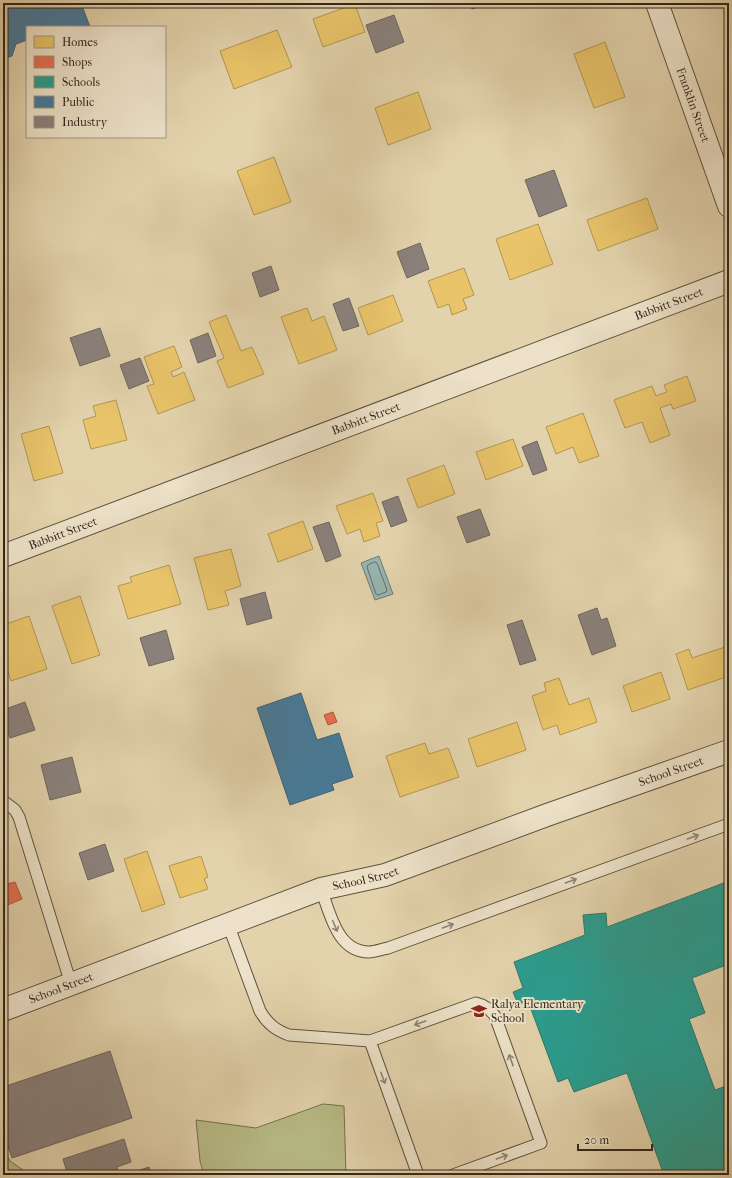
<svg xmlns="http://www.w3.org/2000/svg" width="732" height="1178" font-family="'IM FELL French Canon',serif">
  <rect width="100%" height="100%" fill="#e3d3ac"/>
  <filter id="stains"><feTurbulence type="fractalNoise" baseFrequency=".005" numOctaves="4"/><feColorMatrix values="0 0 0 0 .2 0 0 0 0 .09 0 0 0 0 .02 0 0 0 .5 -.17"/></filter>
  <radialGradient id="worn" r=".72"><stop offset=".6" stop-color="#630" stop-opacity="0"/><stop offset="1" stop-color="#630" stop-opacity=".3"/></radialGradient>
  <!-- green -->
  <g fill="#b8bb86" stroke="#767150">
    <polygon points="323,1104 344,1106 346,1175 204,1175 200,1161 196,1120 256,1128"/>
    <polygon points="3,1148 10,1161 30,1175 4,1175 3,1173"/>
  </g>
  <!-- water -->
  <polygon fill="#97b6b2" stroke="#6f7d76" points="379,556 393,594 375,600 361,563"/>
  <!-- homes -->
  <g fill="#e9c46a" stroke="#b29552">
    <polygon points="355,4 365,32 323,47 313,19"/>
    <polygon points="277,30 292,67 234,89 220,51"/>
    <polygon points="605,42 625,97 594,108 574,54"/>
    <polygon points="418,92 431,129 388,145 375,108"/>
    <polygon points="274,157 291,202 254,215 237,171"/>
    <polygon points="647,198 658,229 598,251 587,220"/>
    <polygon points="538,224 553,264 510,280 496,239"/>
    <polygon points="464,268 474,295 463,299 467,309 452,315 449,304 438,308 428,281"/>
    <polygon points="393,295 403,321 368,335 358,308"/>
    <polygon points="307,308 312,321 324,316 337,350 299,364 281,317"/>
    <polygon points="226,315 241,351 252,347 264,374 228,388 217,361 224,358 209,322"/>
    <polygon points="174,346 182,367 171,372 173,377 184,372 195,400 158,414 147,386 154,384 144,357"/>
    <polygon points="687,376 696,401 673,409 671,404 660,408 670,435 650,443 642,422 625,428 614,400 652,386 656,396 667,392 664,385"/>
    <polygon points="116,400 127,440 91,449 83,420 96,416 93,406"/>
    <polygon points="583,413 599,456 579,463 573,447 556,454 546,427"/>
    <polygon points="49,426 63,473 34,481 21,434"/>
    <polygon points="513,439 523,466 486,480 476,452"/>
    <polygon points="444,465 455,494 418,508 407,479"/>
    <polygon points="373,493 383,521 376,523 380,536 364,542 360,529 347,534 336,506"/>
    <polygon points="303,521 313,549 278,562 268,534"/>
    <polygon points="231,549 241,586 225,591 229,605 208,610 194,558"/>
    <polygon points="169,565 181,604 128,619 118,586 132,582 130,577"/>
    <polygon points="80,596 100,655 72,664 52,606"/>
    <polygon points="29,616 47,669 11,681 3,656 3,625"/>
    <polygon points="728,646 729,649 729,676 688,690 676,654 689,649 692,658"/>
    <polygon points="661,672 670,699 632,712 623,686"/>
    <polygon points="559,678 569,705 589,698 597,722 560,735 557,725 543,730 532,696 546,691 544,683"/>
    <polygon points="517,722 526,750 477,767 468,739"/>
    <polygon points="425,743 429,754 448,748 459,777 400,797 386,756"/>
    <polygon points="147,851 165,904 142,912 124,859"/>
    <polygon points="201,856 208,877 204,879 208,889 180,898 169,866"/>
  </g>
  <!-- shops -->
  <g fill="#e76f51" stroke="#b15941">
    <polygon points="333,712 337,722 328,725 324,715"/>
    <polygon points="15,882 22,899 3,907 3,885"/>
  </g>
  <!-- schools -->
  <polygon fill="#2a9d8f" stroke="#2d7a6c" points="729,881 729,964 692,978 705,1013 689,1019 715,1090 729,1085 729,1171 718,1175 664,1175 627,1073 574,1092 568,1078 558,1082 528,1001 518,1004 513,992 523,988 514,962 585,935 583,915 606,913 607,927"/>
  <!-- public -->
  <g fill="#457b9d" stroke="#406276">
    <polygon points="3,3 81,3 90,27 27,27 27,40 16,44 12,56 3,59"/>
    <polygon points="301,693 317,740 339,733 353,777 332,784 334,790 290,805 257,708"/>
  </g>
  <!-- industry -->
  <g fill="#8a817c" stroke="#70665f">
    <polygon points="469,3 488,3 472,9"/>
    <polygon points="394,15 404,42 376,53 366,25"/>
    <polygon points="554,170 567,206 539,217 525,180"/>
    <polygon points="420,243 429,269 407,278 397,252"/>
    <polygon points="271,266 279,290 260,297 252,273"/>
    <polygon points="349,298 359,326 343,331 333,304"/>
    <polygon points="100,328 110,356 80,366 70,338"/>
    <polygon points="208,333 216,356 198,363 190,340"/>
    <polygon points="140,358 149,381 129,389 120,365"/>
    <polygon points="537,441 547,470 533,475 522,447"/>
    <polygon points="398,496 407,521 391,527 382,502"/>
    <polygon points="480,509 490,535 467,543 457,517"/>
    <polygon points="329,522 341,556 326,562 313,527"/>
    <polygon points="265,592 272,618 247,625 240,599"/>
    <polygon points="597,608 601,620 607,618 616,646 592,655 578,615"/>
    <polygon points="522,620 536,660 520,665 507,625"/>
    <polygon points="166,630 174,659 149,666 140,638"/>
    <polygon points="25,702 35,730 10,738 3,717 3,710"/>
    <polygon points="72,757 81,792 50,800 41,765"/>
    <polygon points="105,844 114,871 88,880 79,853"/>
    <polygon points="110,1051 132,1118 12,1158 3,1132 3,1087"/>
    <polygon points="124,1139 131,1162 117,1167 119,1175 68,1175 63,1159"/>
    <polygon points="149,1167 151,1175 125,1175"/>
  </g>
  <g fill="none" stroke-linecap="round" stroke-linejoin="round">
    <!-- shore -->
    <polygon stroke="#656e66" stroke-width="1" points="375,562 377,563 387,590 386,592 378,595 376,594 367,567 368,565"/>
    <defs>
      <g id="lane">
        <polyline points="3,801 15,810 19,817 71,984"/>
        <path d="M 321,889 C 330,913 337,952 369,952 C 375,952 382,949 388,948 L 729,824"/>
        <path d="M 228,924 L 260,1011 C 267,1023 275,1030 289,1035 L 370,1041 L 476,1003 C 485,1005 490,1009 495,1016 L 541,1143 L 453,1175"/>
        <polyline points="370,1041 418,1175"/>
      </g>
      <g id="street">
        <path id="s1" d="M 657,3 L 729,206"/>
        <path id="s2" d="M 3,556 L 729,281"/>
        <path id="s3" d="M 3,1010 L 321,889 L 385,875 L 547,815 L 729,751"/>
      </g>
    </defs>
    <!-- lane casing -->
    <use href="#lane" stroke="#5f523f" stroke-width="13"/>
    <!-- street casing -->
    <use href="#street" stroke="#5f523f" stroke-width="24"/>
    <!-- lane -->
    <use href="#lane" stroke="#ede2c9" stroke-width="11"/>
    <!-- street -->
    <use href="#street" stroke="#ede2c9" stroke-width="22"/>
  </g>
  <!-- one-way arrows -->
  <defs><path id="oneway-shaft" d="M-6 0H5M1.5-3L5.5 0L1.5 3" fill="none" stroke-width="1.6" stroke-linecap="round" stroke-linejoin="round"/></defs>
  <g stroke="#908472">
    <use href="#oneway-shaft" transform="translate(693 837) rotate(-20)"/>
    <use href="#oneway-shaft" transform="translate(571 881) rotate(-20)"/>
    <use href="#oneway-shaft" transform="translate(335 926) rotate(67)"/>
    <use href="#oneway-shaft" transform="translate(448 926) rotate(-20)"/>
    <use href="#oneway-shaft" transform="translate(420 1023) rotate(160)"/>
    <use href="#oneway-shaft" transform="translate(511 1060) rotate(-110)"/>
    <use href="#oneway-shaft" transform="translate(383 1078) rotate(70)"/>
    <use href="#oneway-shaft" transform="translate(502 1157) rotate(-20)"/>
  </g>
  <!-- icons -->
  <defs>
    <symbol id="school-bare" viewBox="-9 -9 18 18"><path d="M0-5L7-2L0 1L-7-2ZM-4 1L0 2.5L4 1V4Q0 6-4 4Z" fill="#8f2418" stroke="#ede2c9" stroke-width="2.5" paint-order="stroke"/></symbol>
  </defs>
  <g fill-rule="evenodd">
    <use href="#school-bare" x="468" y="1000" width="22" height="22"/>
  </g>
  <g text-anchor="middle" stroke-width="4" stroke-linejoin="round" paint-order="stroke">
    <!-- street labels -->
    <g font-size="12" fill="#33271b" stroke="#ede2c9">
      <text dy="4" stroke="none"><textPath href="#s1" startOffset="108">Franklin Street</textPath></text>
      <text dy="4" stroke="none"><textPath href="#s2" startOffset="712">Babbitt Street</textPath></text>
      <text dy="4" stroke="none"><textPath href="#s2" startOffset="388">Babbitt Street</textPath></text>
      <text dy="4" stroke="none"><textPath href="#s2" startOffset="64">Babbitt Street</textPath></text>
      <text dy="4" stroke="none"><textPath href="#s3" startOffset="710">School Street</textPath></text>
      <text dy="4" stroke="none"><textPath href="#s3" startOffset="386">School Street</textPath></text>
      <text dy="4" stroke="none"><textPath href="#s3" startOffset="62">School Street</textPath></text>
    </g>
    <!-- poi labels -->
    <g font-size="12" fill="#33271b" stroke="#ede2c9" text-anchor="start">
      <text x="491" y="1008">Ralya Elementary<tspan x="491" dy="14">School</tspan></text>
    </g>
  </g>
  <!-- margin -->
  <rect width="732" height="1178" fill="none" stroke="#e3d3ac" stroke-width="16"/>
  <rect x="4" y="4" width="724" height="1170" fill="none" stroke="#33271b" stroke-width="2"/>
  <rect x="8" y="8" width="716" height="1162" fill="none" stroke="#33271b"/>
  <!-- legend -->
  <rect x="26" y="26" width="140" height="112" fill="#ede2c9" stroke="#a39783"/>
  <rect x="34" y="36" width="20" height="12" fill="#e9c46a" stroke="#a39783"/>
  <text x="62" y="46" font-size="12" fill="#33271b">Homes</text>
  <rect x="34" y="56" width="20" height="12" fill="#e76f51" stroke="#a39783"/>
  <text x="62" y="66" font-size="12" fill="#33271b">Shops</text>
  <rect x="34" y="76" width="20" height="12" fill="#2a9d8f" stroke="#a39783"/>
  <text x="62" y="86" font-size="12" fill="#33271b">Schools</text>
  <rect x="34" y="96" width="20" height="12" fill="#457b9d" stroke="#a39783"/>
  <text x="62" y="106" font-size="12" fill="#33271b">Public</text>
  <rect x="34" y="116" width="20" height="12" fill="#8a817c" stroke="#a39783"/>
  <text x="62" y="126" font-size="12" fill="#33271b">Industry</text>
  <!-- scale -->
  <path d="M578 1144v6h74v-6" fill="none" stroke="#33271b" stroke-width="2"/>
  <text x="584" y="1144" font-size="12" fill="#33271b" stroke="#ede2c9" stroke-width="3" paint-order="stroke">20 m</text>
  <rect width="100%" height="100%" filter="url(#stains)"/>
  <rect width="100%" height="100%" fill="url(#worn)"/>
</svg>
